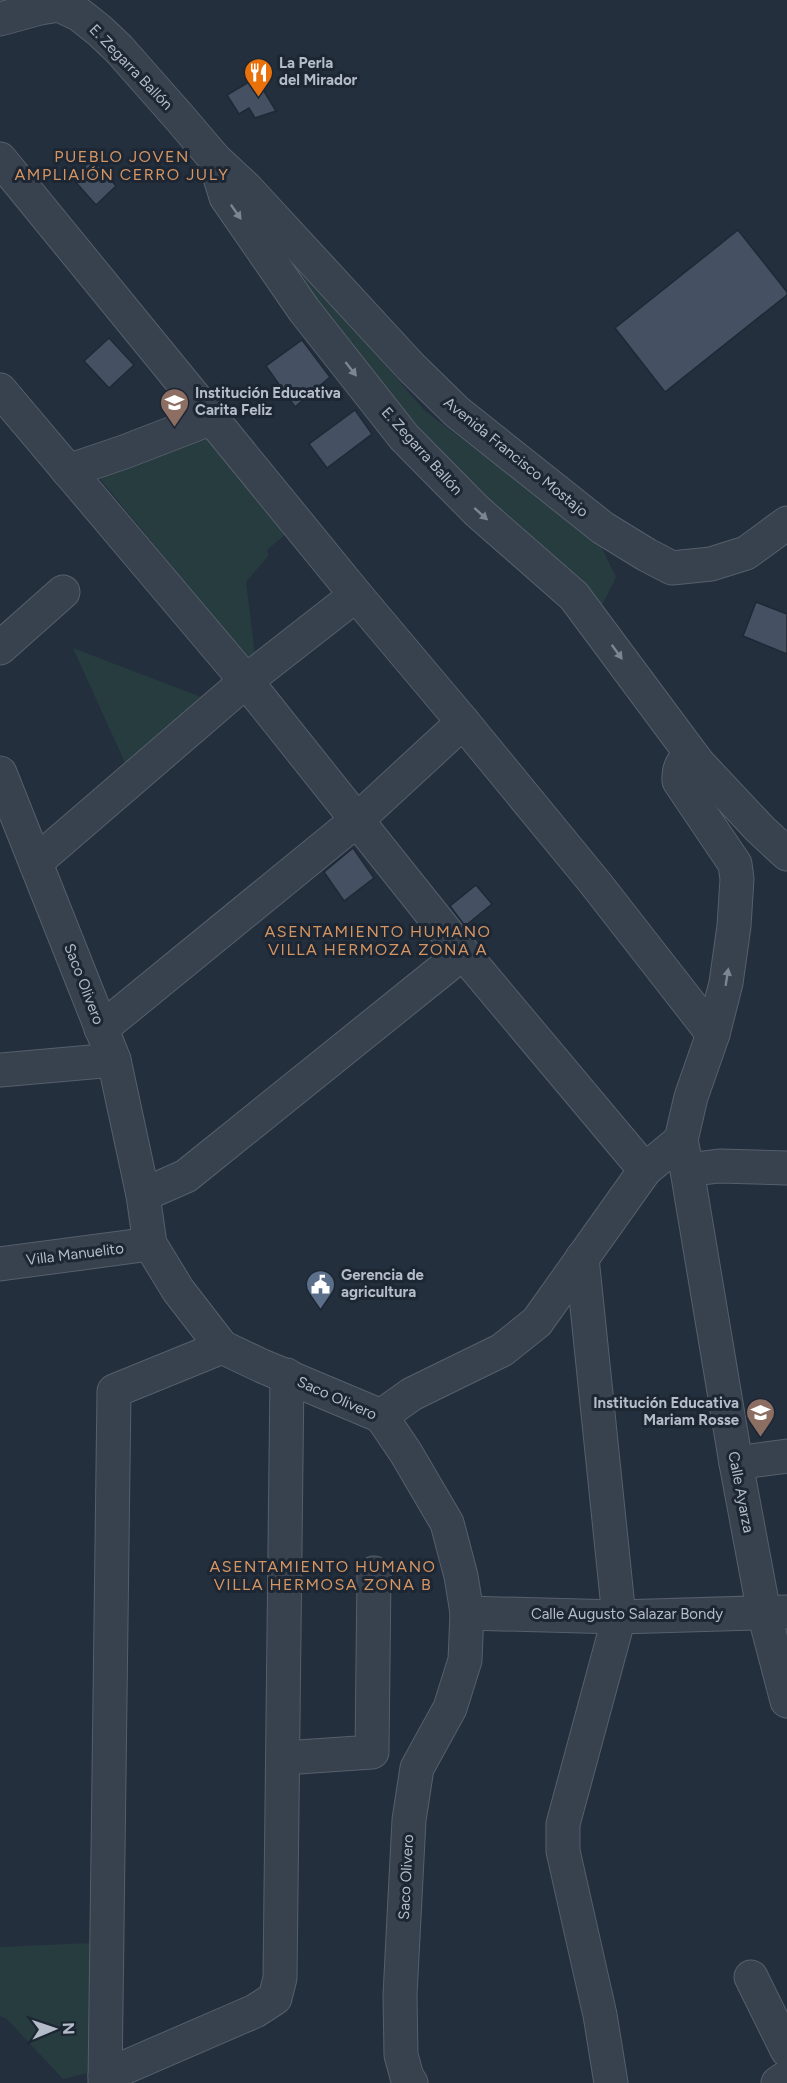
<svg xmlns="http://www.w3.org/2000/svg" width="787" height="2083" font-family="Figtree,sans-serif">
  <rect width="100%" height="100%" fill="#242f3e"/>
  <!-- green -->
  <g fill="#263c3f">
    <polygon points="293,257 424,410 600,544 616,577 602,605 406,424 285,271"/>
    <polygon points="201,427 287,533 267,550 269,555 246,582 255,655 247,657 95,473"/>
    <polygon points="73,648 201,697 126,765"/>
    <polygon points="91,1943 91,2072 63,2079 7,2019 0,2016 0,1947"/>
  </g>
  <!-- building -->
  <g fill="#455162" stroke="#1f2835" stroke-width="1.5">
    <polygon points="256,78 276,111 255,118 249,108 239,114 227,95"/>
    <polygon points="93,159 116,186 96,205 72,178"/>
    <polygon points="738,230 787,292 787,295 665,392 615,328"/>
    <polygon points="109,338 134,365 109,388 84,361"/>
    <polygon points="302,340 330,377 295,407 266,366"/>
    <polygon points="355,410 372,434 327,468 309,444"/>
    <polygon points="756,602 787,614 787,654 743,636"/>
    <polygon points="353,848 374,878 344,901 324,872"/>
    <polygon points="476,885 492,904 465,926 450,906"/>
  </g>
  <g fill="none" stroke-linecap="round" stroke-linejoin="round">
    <defs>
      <g id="minor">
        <polyline points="59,5 80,15 100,31 119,49 179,117 214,158 226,197 304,310 404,437 477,511 574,596 698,763 760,829 787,854"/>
        <polyline points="0,19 40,8 59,5"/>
        <polyline points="0,159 356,595 463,722 596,884 713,1034"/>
        <polyline points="217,161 246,188 411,367 457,412 603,528 647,555 672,568 711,564 746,553 787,523"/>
        <polyline points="0,390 246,681 463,953 645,1170"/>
        <polyline points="68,471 124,452 212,418"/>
        <polyline points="0,648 63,592"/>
        <polyline points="0,773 114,1060 143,1195 150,1244 178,1290 222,1347 262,1366 381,1416 406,1453 447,1523 461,1576 467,1613 465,1660 450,1708 417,1768 409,1820 400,1995 401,2055 407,2077 411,2083"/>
        <polyline points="36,862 246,681 356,595"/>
        <polyline points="101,1029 357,820 463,722"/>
        <polyline points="0,1070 114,1060"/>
        <polyline points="681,1140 687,1170 736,1463 764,1613 787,1701"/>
        <polyline points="687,1170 719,1166 787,1168"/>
        <polyline points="143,1195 186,1176 463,953"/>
        <polyline points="582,1258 619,1617 563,1824 563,1851 600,2015 611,2083"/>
        <polyline points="0,1264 150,1244"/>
        <path d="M 381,1416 L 412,1394 L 502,1350 L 537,1322 L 645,1170 L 681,1140 L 691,1097 L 713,1034 L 726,983 L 734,926 L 737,879 L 735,864 L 679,781 C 678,769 682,761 692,755"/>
        <polyline points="736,1463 787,1456"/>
        <polyline points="467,1613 619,1617 785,1612"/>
        <polyline points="284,1758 372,1752 374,1573"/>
        <polyline points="751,1977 787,2050"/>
        <polyline points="105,2076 255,2011 275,1998 280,1978 287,1375"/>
        <polyline points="105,2083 114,1391 222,1347"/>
        <polyline points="778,2083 787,2077"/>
      </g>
    </defs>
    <!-- minor casing -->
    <use href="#minor" stroke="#565f6c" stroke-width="35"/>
    <!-- minor -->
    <use href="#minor" stroke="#38414e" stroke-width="33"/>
  </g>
  <!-- one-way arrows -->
  <defs><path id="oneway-solid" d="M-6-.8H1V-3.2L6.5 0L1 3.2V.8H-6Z" transform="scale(1.5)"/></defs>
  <g fill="#7c8592">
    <use href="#oneway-solid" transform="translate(236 212) rotate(55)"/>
    <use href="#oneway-solid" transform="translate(351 369) rotate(52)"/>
    <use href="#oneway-solid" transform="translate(481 514) rotate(42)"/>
    <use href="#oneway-solid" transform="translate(617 652) rotate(54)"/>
    <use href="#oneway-solid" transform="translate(727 977) rotate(-81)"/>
  </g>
  <!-- icons -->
  <defs>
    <symbol id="restaurant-pin" viewBox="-11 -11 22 30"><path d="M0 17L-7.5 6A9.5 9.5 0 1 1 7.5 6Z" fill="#e8710a" stroke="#1d2633"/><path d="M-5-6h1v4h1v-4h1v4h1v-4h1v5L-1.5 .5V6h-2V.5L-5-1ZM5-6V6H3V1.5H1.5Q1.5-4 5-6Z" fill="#fff"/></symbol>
    <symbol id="school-pin" viewBox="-11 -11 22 30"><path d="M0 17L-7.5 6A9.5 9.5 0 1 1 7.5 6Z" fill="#8d6e63" stroke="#1d2633"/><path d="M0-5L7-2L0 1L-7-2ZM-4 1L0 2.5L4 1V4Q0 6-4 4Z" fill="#fff"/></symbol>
    <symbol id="civic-pin" viewBox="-11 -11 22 30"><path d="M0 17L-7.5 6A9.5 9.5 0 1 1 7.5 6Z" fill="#5c6f8a" stroke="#1d2633"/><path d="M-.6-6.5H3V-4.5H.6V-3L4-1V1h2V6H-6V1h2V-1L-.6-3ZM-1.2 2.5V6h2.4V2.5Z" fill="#fff"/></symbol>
  </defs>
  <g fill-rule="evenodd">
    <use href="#restaurant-pin" x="242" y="56" width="33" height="45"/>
    <use href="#school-pin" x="158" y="386" width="33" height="45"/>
    <use href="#civic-pin" x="304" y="1268" width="33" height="45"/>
    <use href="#school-pin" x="744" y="1396" width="33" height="45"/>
  </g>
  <g text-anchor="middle" stroke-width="6" stroke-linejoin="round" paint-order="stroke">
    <!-- poi labels -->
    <g font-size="15" font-weight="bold" fill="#b4bcc9" stroke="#1d2633" text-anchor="start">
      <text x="279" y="68">La Perla<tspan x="279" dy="17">del Mirador</tspan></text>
      <text x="195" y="398">Institución Educativa<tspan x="195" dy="17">Carita Feliz</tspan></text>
      <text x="341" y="1280">Gerencia de<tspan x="341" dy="17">agricultura</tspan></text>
      <text x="739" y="1408" text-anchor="end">Institución Educativa<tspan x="739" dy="17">Mariam Rosse</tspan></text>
    </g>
    <!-- street labels -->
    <g font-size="15" fill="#b4bcc9" stroke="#1d2633">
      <text transform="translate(131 67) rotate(46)" y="5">E. Zegarra Ballón</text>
      <text transform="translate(422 451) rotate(48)" y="5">E. Zegarra Ballón</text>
      <text transform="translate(516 457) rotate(39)" y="5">Avenida Francisco Mostajo</text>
      <text transform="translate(84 984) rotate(69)" y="5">Saco Olivero</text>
      <text transform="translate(75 1254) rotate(-7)" y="5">Villa Manuelito</text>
      <text transform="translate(337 1398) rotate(24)" y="5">Saco Olivero</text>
      <text transform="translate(741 1492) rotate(79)" y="5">Calle Ayarza</text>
      <text x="627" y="1619">Calle Augusto Salazar Bondy</text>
      <text transform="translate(406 1877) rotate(-87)" y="5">Saco Olivero</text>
    </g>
    <!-- neighbourhood labels -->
    <g font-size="16" letter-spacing="1.5" fill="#d59563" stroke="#1d2633">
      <text x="122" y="162">PUEBLO JOVEN<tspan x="122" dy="18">AMPLIAIÓN CERRO JULY</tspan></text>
      <text x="378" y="937">ASENTAMIENTO HUMANO<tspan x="378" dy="18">VILLA HERMOZA ZONA A</tspan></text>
      <text x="323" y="1572">ASENTAMIENTO HUMANO<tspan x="323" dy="18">VILLA HERMOSA ZONA B</tspan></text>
    </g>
  </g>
  <!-- north arrow -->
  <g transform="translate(54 2029) rotate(88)" stroke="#1d2633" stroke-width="4.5" paint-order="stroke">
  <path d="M0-4.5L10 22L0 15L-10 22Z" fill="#b4bcc9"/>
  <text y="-9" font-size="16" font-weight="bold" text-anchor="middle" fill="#b4bcc9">N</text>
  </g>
</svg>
